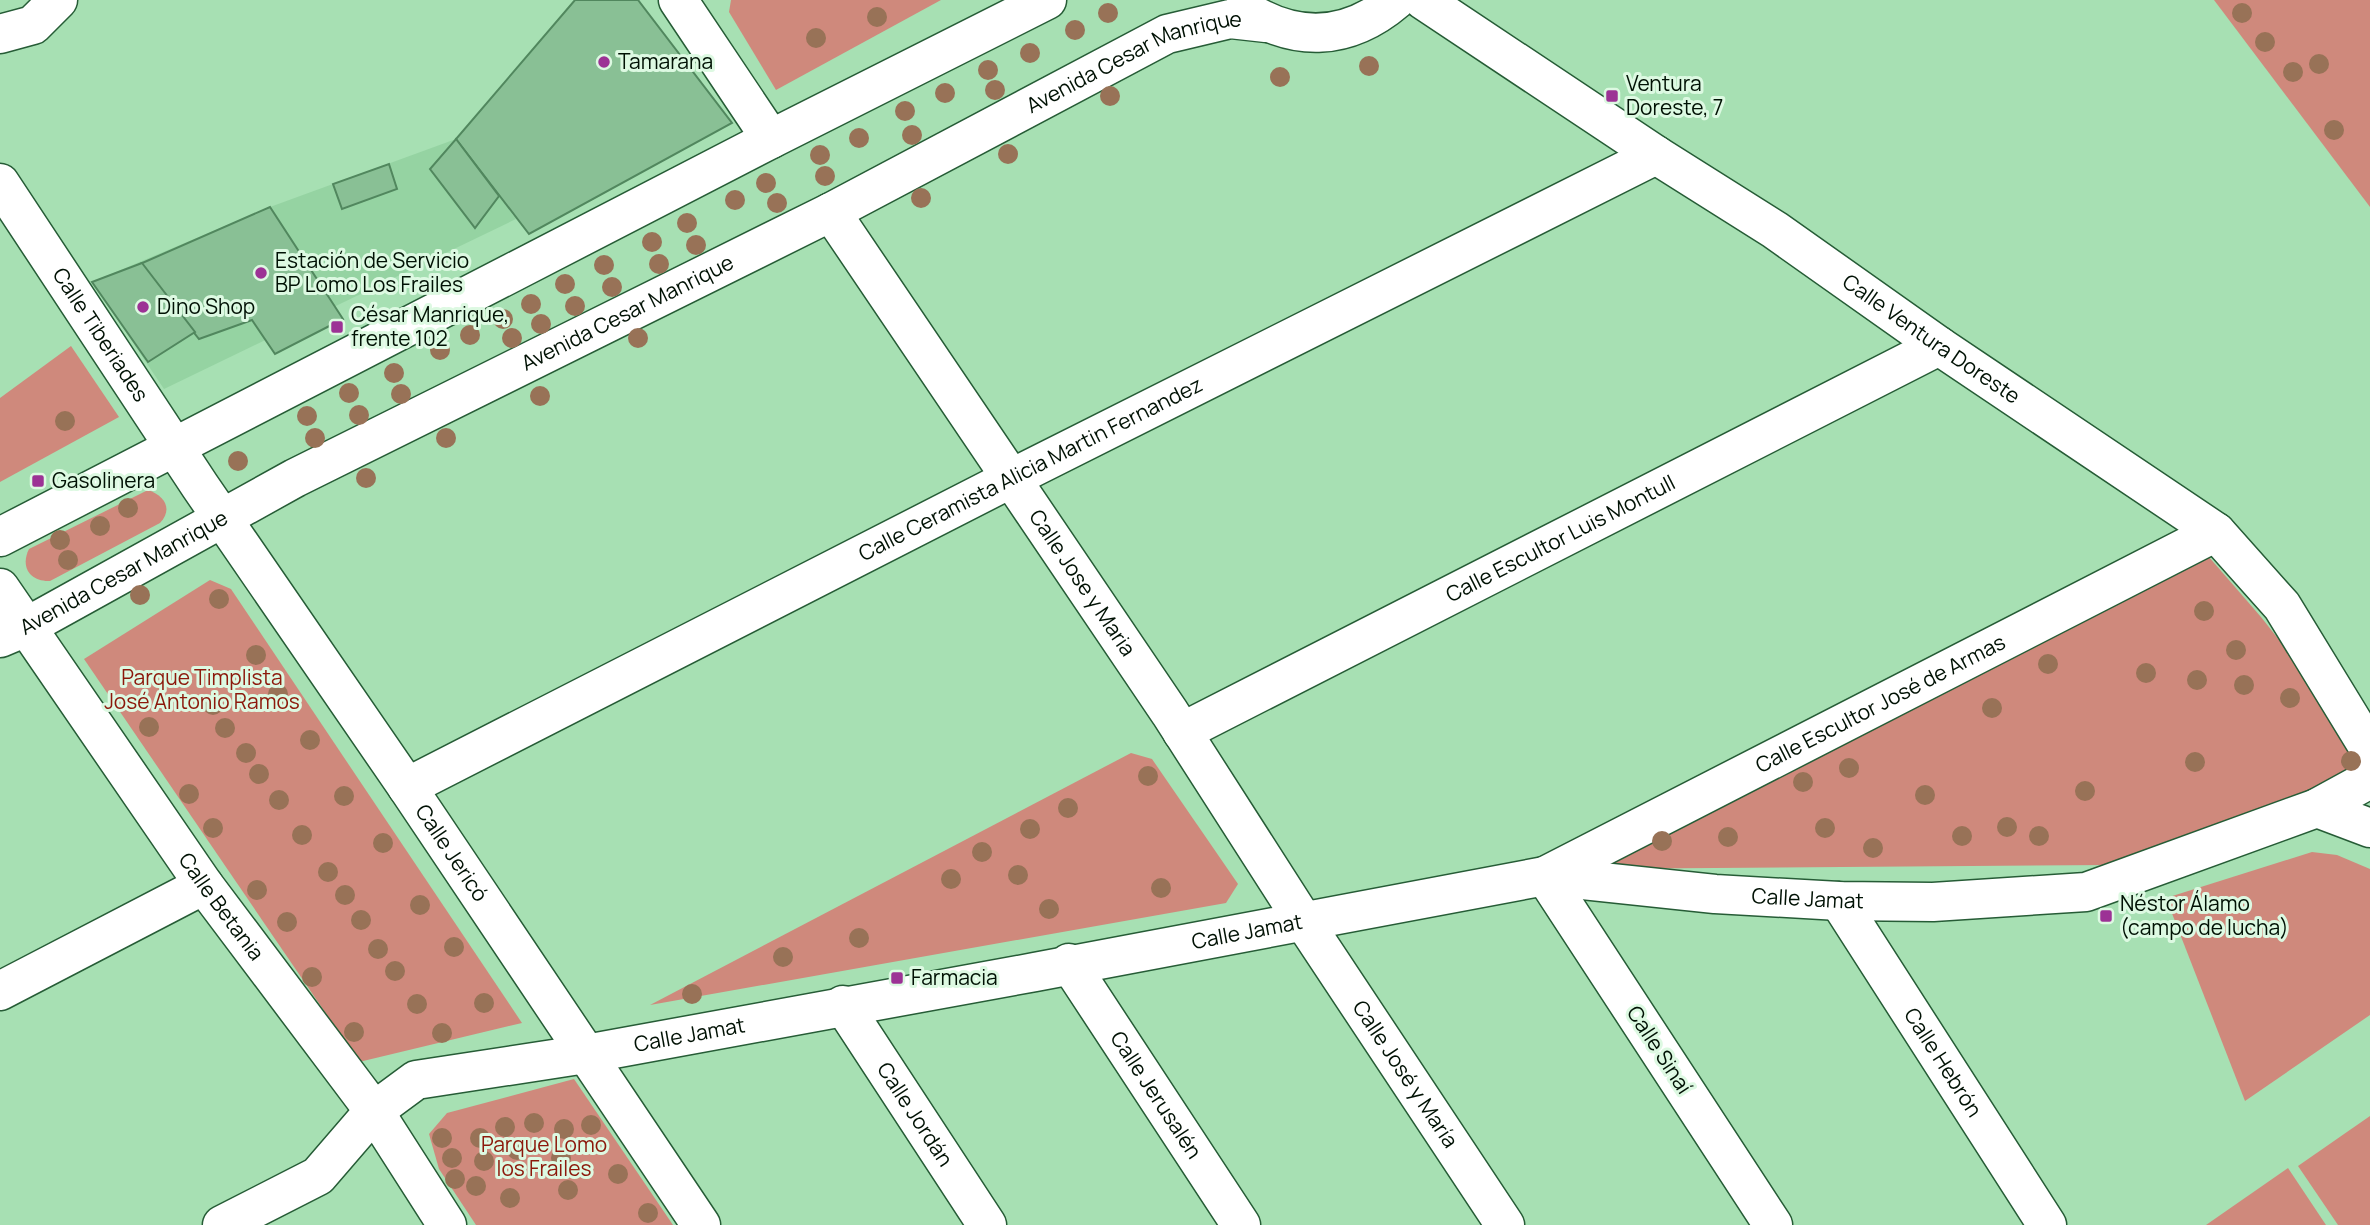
<svg xmlns="http://www.w3.org/2000/svg" width="2370" height="1225" font-family="Manrope,sans-serif">
  <rect width="100%" height="100%" fill="#a7e0b3"/>
  <!-- built -->
  <polygon fill="#95d3a2" points="456,139 516,219 164,389 92,282 270,207"/>
  <!-- green -->
  <g fill="#cf897c">
    <polygon points="731,0 941,0 776,90 729,12"/>
    <polygon points="2214,0 2370,0 2370,207"/>
    <polygon points="71,346 119,417 0,482 0,398"/>
    <path d="M 148,490 C 165,496 173,509 160,523 L 50,581 C 30,582 20,567 29,549 Z"/>
    <polygon points="2202,549 2261,617 2370,755 2370,776 2109,865 1581,869"/>
    <polygon points="210,580 231,589 522,1023 359,1062 84,659"/>
    <polygon points="1131,753 1152,759 1238,884 1226,903 650,1005"/>
    <polygon points="2312,852 2337,855 2370,869 2370,1015 2245,1101 2166,898"/>
    <polygon points="574,1079 673,1225 476,1225 439,1169 429,1134 447,1113"/>
    <polygon points="2370,1116 2370,1225 2338,1225 2298,1166"/>
    <polygon points="2288,1168 2326,1225 2206,1225"/>
  </g>
  <!-- building -->
  <g fill="#89c095" stroke="#51875e" stroke-width="2">
    <polygon points="575,0 638,0 732,123 529,234 456,139"/>
    <polygon points="456,139 499,196 475,228 430,169"/>
    <polygon points="389,164 397,189 342,209 333,184"/>
    <polygon points="270,207 343,319 275,354 252,320 199,339 140,264"/>
    <polygon points="142,263 195,332 148,362 92,282"/>
  </g>
  <g fill="none" stroke-linecap="round" stroke-linejoin="round">
    <defs>
      <g id="minor">
        <polyline points="678,0 771,139"/>
        <path id="s1" d="M 1423,0 L 1656,155 L 1775,230 L 1939,346 L 2216,532 L 2282,606 L 2370,750"/>
        <path d="M 1244,9 C 1296,43 1348,41 1396,0"/>
        <polyline points="0,34 33,25 58,0"/>
        <path id="s2" d="M 0,183 L 200,486 L 407,787 L 701,1225"/>
        <path id="s3" d="M 831,212 L 1170,713 L 1304,922 L 1505,1225"/>
        <polyline points="0,537 771,139 1047,0"/>
        <path id="s4" d="M 0,588 L 204,885 L 374,1111 L 447,1225"/>
        <path id="s5" d="M 0,638 L 26,627 L 295,478 L 831,212 L 1167,34 L 1230,19 L 1266,23"/>
        <path id="s6" d="M 1182,732 L 1939,346"/>
        <path id="s7" d="M 407,787 L 1012,478 L 1656,155"/>
        <polyline points="2317,808 2370,828"/>
        <path id="s8" d="M 1839,901 L 2047,1225"/>
        <path id="s9" d="M 1069,963 L 1241,1225"/>
        <polyline points="0,991 204,885"/>
        <path id="s10" d="M 843,1005 L 987,1225"/>
        <path id="s11" d="M 222,1225 L 318,1176 L 374,1111 L 416,1080 L 586,1054 L 1035,972 L 1545,876 L 1715,894 L 1839,901 L 1933,902 L 2086,892 L 2317,808 L 2370,779"/>
        <path id="s12" d="M 1773,1225 L 1545,876 L 2216,532"/>
      </g>
    </defs>
    <!-- minor casing -->
    <use href="#minor" stroke="#265c36" stroke-width="41"/>
    <!-- minor -->
    <use href="#minor" stroke="#fff" stroke-width="38"/>
  </g>
  <!-- trees -->
  <g fill="#987257">
    <circle cx="1108" cy="13" r="10"/>
    <circle cx="2242" cy="13" r="10"/>
    <circle cx="877" cy="17" r="10"/>
    <circle cx="1075" cy="30" r="10"/>
    <circle cx="816" cy="38" r="10"/>
    <circle cx="2265" cy="42" r="10"/>
    <circle cx="1030" cy="53" r="10"/>
    <circle cx="2319" cy="64" r="10"/>
    <circle cx="1369" cy="66" r="10"/>
    <circle cx="988" cy="70" r="10"/>
    <circle cx="2293" cy="72" r="10"/>
    <circle cx="1280" cy="77" r="10"/>
    <circle cx="995" cy="90" r="10"/>
    <circle cx="945" cy="93" r="10"/>
    <circle cx="1110" cy="96" r="10"/>
    <circle cx="905" cy="111" r="10"/>
    <circle cx="2334" cy="130" r="10"/>
    <circle cx="912" cy="135" r="10"/>
    <circle cx="859" cy="138" r="10"/>
    <circle cx="1008" cy="154" r="10"/>
    <circle cx="820" cy="155" r="10"/>
    <circle cx="825" cy="176" r="10"/>
    <circle cx="766" cy="183" r="10"/>
    <circle cx="921" cy="198" r="10"/>
    <circle cx="735" cy="200" r="10"/>
    <circle cx="777" cy="203" r="10"/>
    <circle cx="687" cy="223" r="10"/>
    <circle cx="652" cy="242" r="10"/>
    <circle cx="696" cy="245" r="10"/>
    <circle cx="659" cy="264" r="10"/>
    <circle cx="604" cy="265" r="10"/>
    <circle cx="565" cy="284" r="10"/>
    <circle cx="612" cy="287" r="10"/>
    <circle cx="531" cy="304" r="10"/>
    <circle cx="575" cy="306" r="10"/>
    <circle cx="503" cy="319" r="10"/>
    <circle cx="541" cy="324" r="10"/>
    <circle cx="470" cy="335" r="10"/>
    <circle cx="512" cy="338" r="10"/>
    <circle cx="638" cy="338" r="10"/>
    <circle cx="440" cy="350" r="10"/>
    <circle cx="394" cy="373" r="10"/>
    <circle cx="349" cy="393" r="10"/>
    <circle cx="401" cy="394" r="10"/>
    <circle cx="540" cy="396" r="10"/>
    <circle cx="359" cy="415" r="10"/>
    <circle cx="307" cy="416" r="10"/>
    <circle cx="65" cy="421" r="10"/>
    <circle cx="315" cy="438" r="10"/>
    <circle cx="446" cy="438" r="10"/>
    <circle cx="238" cy="461" r="10"/>
    <circle cx="366" cy="478" r="10"/>
    <circle cx="128" cy="508" r="10"/>
    <circle cx="100" cy="526" r="10"/>
    <circle cx="60" cy="540" r="10"/>
    <circle cx="68" cy="560" r="10"/>
    <circle cx="140" cy="595" r="10"/>
    <circle cx="219" cy="599" r="10"/>
    <circle cx="2204" cy="611" r="10"/>
    <circle cx="2236" cy="650" r="10"/>
    <circle cx="256" cy="655" r="10"/>
    <circle cx="2048" cy="664" r="10"/>
    <circle cx="2146" cy="673" r="10"/>
    <circle cx="2197" cy="680" r="10"/>
    <circle cx="2244" cy="685" r="10"/>
    <circle cx="278" cy="694" r="10"/>
    <circle cx="2290" cy="698" r="10"/>
    <circle cx="213" cy="705" r="10"/>
    <circle cx="1992" cy="708" r="10"/>
    <circle cx="149" cy="727" r="10"/>
    <circle cx="225" cy="728" r="10"/>
    <circle cx="310" cy="740" r="10"/>
    <circle cx="246" cy="753" r="10"/>
    <circle cx="2351" cy="761" r="10"/>
    <circle cx="2195" cy="762" r="10"/>
    <circle cx="1849" cy="768" r="10"/>
    <circle cx="259" cy="774" r="10"/>
    <circle cx="1148" cy="776" r="10"/>
    <circle cx="1803" cy="782" r="10"/>
    <circle cx="2085" cy="791" r="10"/>
    <circle cx="189" cy="794" r="10"/>
    <circle cx="1925" cy="795" r="10"/>
    <circle cx="344" cy="796" r="10"/>
    <circle cx="279" cy="800" r="10"/>
    <circle cx="1068" cy="808" r="10"/>
    <circle cx="2007" cy="827" r="10"/>
    <circle cx="213" cy="828" r="10"/>
    <circle cx="1825" cy="828" r="10"/>
    <circle cx="1030" cy="829" r="10"/>
    <circle cx="302" cy="835" r="10"/>
    <circle cx="1962" cy="836" r="10"/>
    <circle cx="2039" cy="836" r="10"/>
    <circle cx="1728" cy="837" r="10"/>
    <circle cx="1662" cy="841" r="10"/>
    <circle cx="383" cy="843" r="10"/>
    <circle cx="1873" cy="848" r="10"/>
    <circle cx="982" cy="852" r="10"/>
    <circle cx="328" cy="872" r="10"/>
    <circle cx="1018" cy="875" r="10"/>
    <circle cx="951" cy="879" r="10"/>
    <circle cx="1161" cy="888" r="10"/>
    <circle cx="257" cy="890" r="10"/>
    <circle cx="345" cy="895" r="10"/>
    <circle cx="420" cy="905" r="10"/>
    <circle cx="1049" cy="909" r="10"/>
    <circle cx="361" cy="920" r="10"/>
    <circle cx="287" cy="922" r="10"/>
    <circle cx="859" cy="938" r="10"/>
    <circle cx="454" cy="947" r="10"/>
    <circle cx="378" cy="949" r="10"/>
    <circle cx="783" cy="957" r="10"/>
    <circle cx="395" cy="971" r="10"/>
    <circle cx="312" cy="977" r="10"/>
    <circle cx="692" cy="994" r="10"/>
    <circle cx="484" cy="1003" r="10"/>
    <circle cx="417" cy="1004" r="10"/>
    <circle cx="354" cy="1032" r="10"/>
    <circle cx="442" cy="1033" r="10"/>
    <circle cx="534" cy="1123" r="10"/>
    <circle cx="591" cy="1125" r="10"/>
    <circle cx="505" cy="1127" r="10"/>
    <circle cx="564" cy="1129" r="10"/>
    <circle cx="442" cy="1138" r="10"/>
    <circle cx="480" cy="1138" r="10"/>
    <circle cx="517" cy="1150" r="10"/>
    <circle cx="452" cy="1158" r="10"/>
    <circle cx="561" cy="1158" r="10"/>
    <circle cx="484" cy="1161" r="10"/>
    <circle cx="618" cy="1174" r="10"/>
    <circle cx="455" cy="1179" r="10"/>
    <circle cx="476" cy="1186" r="10"/>
    <circle cx="568" cy="1190" r="10"/>
    <circle cx="510" cy="1198" r="10"/>
    <circle cx="648" cy="1213" r="10"/>
  </g>
  <!-- markers -->
  <g fill="#9c3295" stroke="#ddf9e2" stroke-width="2.5">
    <circle cx="604" cy="62" r="7"/>
    <rect x="1605" y="89" width="14" height="14" rx="3.5"/>
    <circle cx="261" cy="273" r="7"/>
    <circle cx="143" cy="307" r="7"/>
    <rect x="330" y="320" width="14" height="14" rx="3.5"/>
    <rect x="31" y="474" width="14" height="14" rx="3.5"/>
    <rect x="2099" y="909" width="14" height="14" rx="3.5"/>
    <rect x="890" y="971" width="14" height="14" rx="3.5"/>
  </g>
  <g text-anchor="middle" stroke-width="6" stroke-linejoin="round" paint-order="stroke">
    <!-- poi labels -->
    <g font-size="21" fill="#001104" stroke="#ddf9e2" text-anchor="start">
      <text x="618" y="69">Tamarana</text>
      <text x="1626" y="91">Ventura<tspan x="1626" dy="24">Doreste, 7</tspan></text>
      <text x="275" y="268">Estación de Servicio<tspan x="275" dy="24">BP Lomo Los Frailes</tspan></text>
      <text x="157" y="314">Dino Shop</text>
      <text x="351" y="322">César Manrique,<tspan x="351" dy="24">frente 102</tspan></text>
      <text x="52" y="488">Gasolinera</text>
      <text x="2120" y="911">Néstor Álamo<tspan x="2120" dy="24">(campo de lucha)</tspan></text>
      <text x="911" y="985">Farmacia</text>
    </g>
    <!-- street labels -->
    <g font-size="21" fill="#001104" stroke="#ddf9e2">
      <text dy="7" stroke="none"><textPath href="#s5" startOffset="1274">Avenida Cesar Manrique</textPath></text>
      <text dy="7" stroke="none"><textPath href="#s5" startOffset="707">Avenida Cesar Manrique</textPath></text>
      <text dy="7" stroke="none"><textPath href="#s2" startOffset="182">Calle Tiberiades</textPath></text>
      <text dy="7" stroke="none"><textPath href="#s1" startOffset="611">Calle Ventura Doreste</textPath></text>
      <text dy="7" stroke="none"><textPath href="#s7" startOffset="700">Calle Ceramista Alicia Martin Fernandez</textPath></text>
      <text dy="7" stroke="none"><textPath href="#s6" startOffset="425">Calle Escultor Luis Montull</textPath></text>
      <text dy="7" stroke="none"><textPath href="#s5" startOffset="140">Avenida Cesar Manrique</textPath></text>
      <text dy="7" stroke="none"><textPath href="#s3" startOffset="448">Calle Jose y Maria</textPath></text>
      <text dy="7" stroke="none"><textPath href="#s12" startOffset="794">Calle Escultor José de Armas</textPath></text>
      <text dy="7" stroke="none"><textPath href="#s2" startOffset="808">Calle Jericó</textPath></text>
      <text dy="7" stroke="none"><textPath href="#s11" startOffset="1657">Calle Jamat</textPath></text>
      <text dy="7" stroke="none"><textPath href="#s4" startOffset="388">Calle Betania</textPath></text>
      <text dy="7" stroke="none"><textPath href="#s11" startOffset="1090">Calle Jamat</textPath></text>
      <text dy="7" stroke="none"><textPath href="#s11" startOffset="523">Calle Jamat</textPath></text>
      <text transform="translate(1659 1050) rotate(57)" y="7">Calle Sinaí</text>
      <text dy="7" stroke="none"><textPath href="#s8" startOffset="192">Calle Hebrón</textPath></text>
      <text dy="7" stroke="none"><textPath href="#s3" startOffset="1036">Calle José y María</textPath></text>
      <text dy="7" stroke="none"><textPath href="#s9" startOffset="158">Calle Jerusalén</textPath></text>
      <text dy="7" stroke="none"><textPath href="#s10" startOffset="131">Calle Jordán</textPath></text>
    </g>
    <!-- park labels -->
    <g font-size="21" fill="#8c180b" stroke="#ddf9e2">
      <text x="202" y="685">Parque Timplista<tspan x="202" dy="24">José Antonio Ramos</tspan></text>
      <text x="544" y="1152">Parque Lomo<tspan x="544" dy="24">los Frailes</tspan></text>
    </g>
  </g>
</svg>
